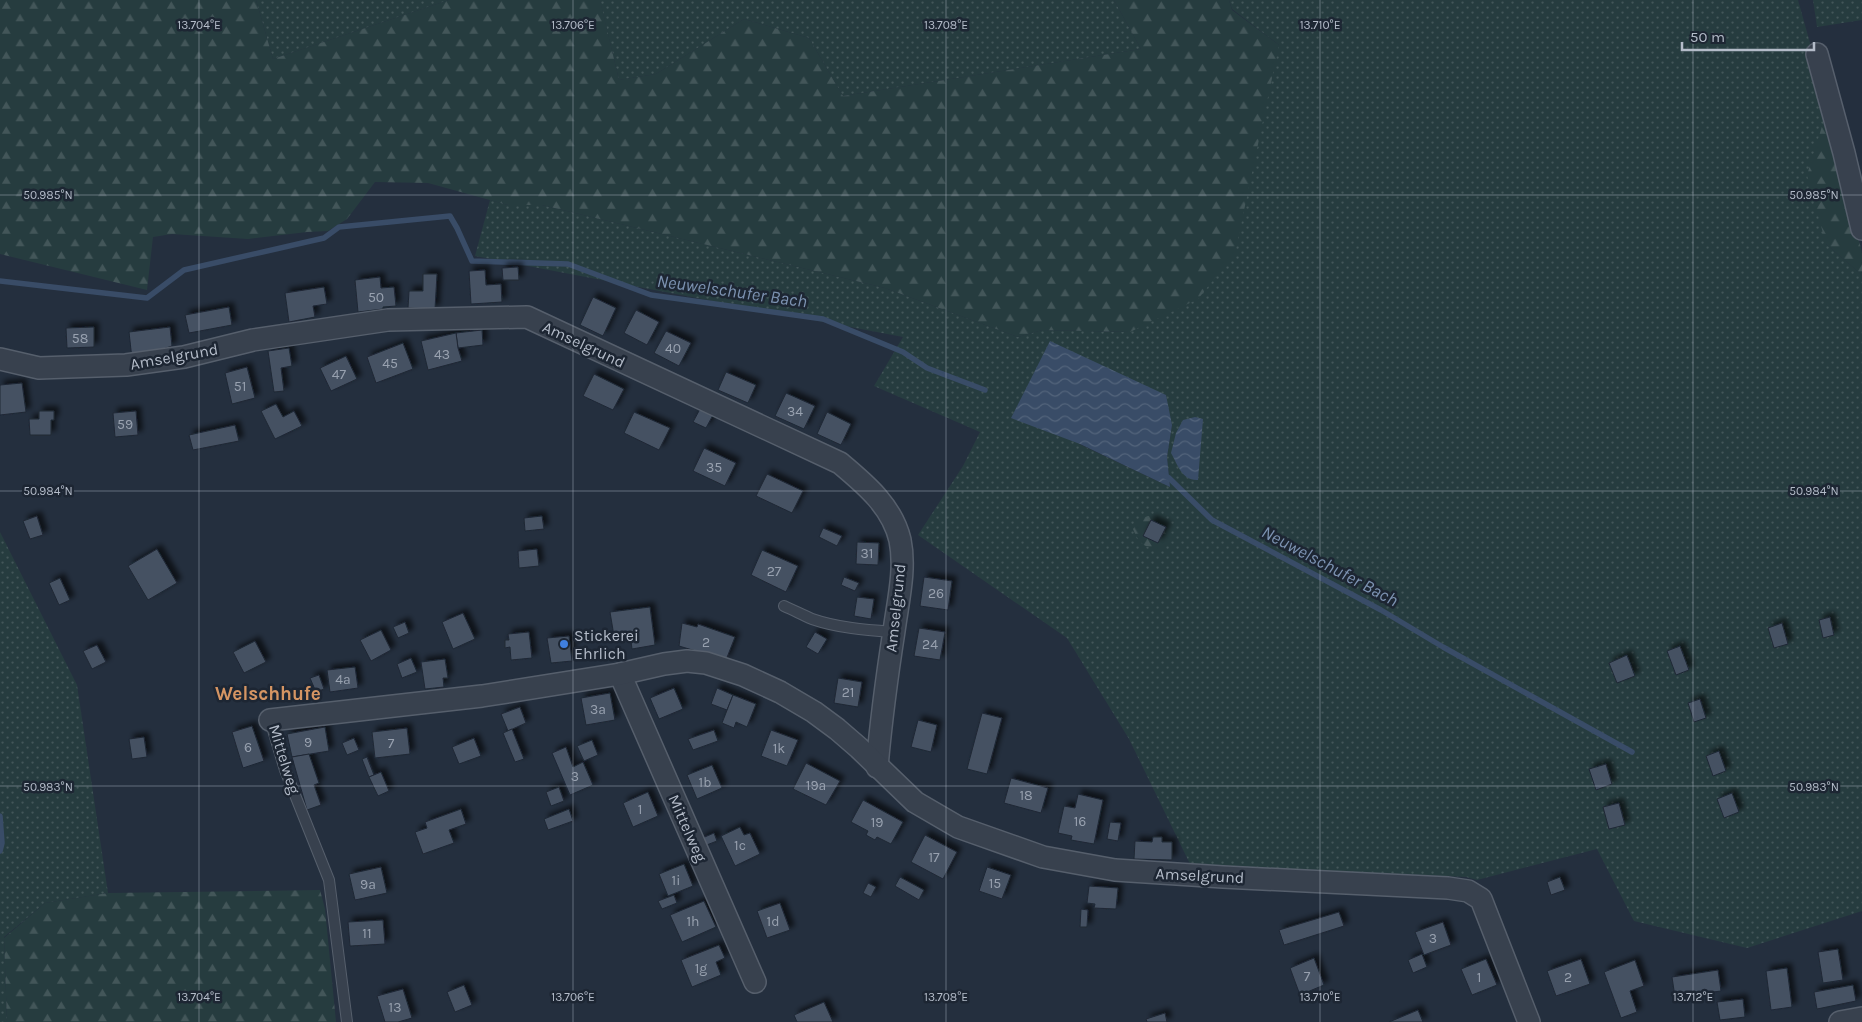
<svg xmlns="http://www.w3.org/2000/svg" width="1862" height="1022" font-family="Karla,sans-serif">
  <defs>
    <pattern id="green-dots" width="8" height="8" patternUnits="userSpaceOnUse" patternTransform="scale(1.25)"><rect width="8" height="8" fill="#263c3f"/><path d="M2 2h.1M6 6h.1" fill="none" stroke="#435659" stroke-width="1.8" stroke-linecap="round"/></pattern>
    <pattern id="forest-firs" width="22" height="20" patternUnits="userSpaceOnUse" patternTransform="scale(1.25)"><rect width="22" height="20" fill="#263c3f"/><path d="M5 1l3.5 6h-7zM16 11l3.5 6h-7z" fill="#435659"/></pattern>
    <pattern id="water-waves" width="16" height="10" patternUnits="userSpaceOnUse" patternTransform="scale(1.25)"><rect width="16" height="10" fill="#394c67"/><path d="M0 5q4-4 8 0t8 0" fill="none" stroke="#53647b"/></pattern>
    <filter id="shadow"><feDropShadow dx="4.5" dy="-4.5" stdDeviation="2.5" flood-color="#0009"/></filter>
  </defs>
  <rect width="100%" height="100%" fill="#242f3e"/>
  <!-- green -->
  <g fill="url(#green-dots)" fill-rule="evenodd">
    <polygon points="256,0 449,0 273,59"/>
    <polygon points="598,0 1114,0 1141,49 843,96 809,38 744,19 656,74 619,80 600,1"/>
    <path d="M 1229,0 L 1798,0 L 1828,107 L 1826,244 L 1862,275 L 1862,911 L 1747,948 L 1634,921 L 1597,849 L 1477,880 L 1466,877 L 1191,866 L 1129,739 L 1067,638 L 918,535 L 963,466 L 980,432 L 874,386 L 903,337 L 475,256 L 490,200 L 508,205 L 542,205 L 885,288 L 1018,337 L 1042,330 L 1130,332 L 1279,45 L 1232,9 ZM 1172,425 L 1167,457 L 1170,487 L 1079,444 Z"/>
    <polygon points="1813,0 1862,0 1862,20 1817,27"/>
    <polygon points="0,532 77,685 108,893 45,903 4,937 7,1022 0,1022"/>
  </g>
  <!-- forest -->
  <g fill="url(#forest-firs)">
    <polygon points="0,0 256,0 273,59 449,0 600,0 619,80 656,74 744,19 809,38 843,96 1141,49 1114,0 1229,0 1232,10 1279,45 1235,253 1198,299 1130,332 1042,330 1018,337 885,288 542,205 508,205 428,183 375,182 347,219 328,231 307,232 248,239 172,234 153,237 147,290 0,254"/>
    <polygon points="1828,107 1862,253 1862,275 1826,244 1807,175"/>
    <path d="M 1157,514 L 1170,522 L 1171,539 L 1163,550 C 1146,548 1140,546 1133,529 L 1141,518 Z"/>
    <polygon points="320,890 325,909 336,1022 7,1022 4,938 45,903 108,893"/>
  </g>
  <!-- water -->
  <g fill="url(#water-waves)">
    <polygon points="1050,341 1166,395 1172,425 1167,457 1170,487 1080,444 1011,418"/>
    <path d="M 1195,417 L 1203,419 L 1198,480 C 1182,481 1178,465 1171,453 L 1176,433 L 1183,420 Z"/>
  </g>
  <g fill="none" stroke-linecap="round" stroke-linejoin="round">
    <!-- stream -->
    <g stroke="#394c67" stroke-width="5.5">
      <polyline points="0,281 147,298 184,270 324,238 339,227 450,216 457,228 472,261 568,264 651,295 823,319 903,352 927,368 985,390"/>
      <polyline points="1162,474 1169,478 1212,520 1381,610 1443,647 1632,752"/>
      <polyline points="0,816 2,843 0,851"/>
    </g>
  </g>
  <!-- building -->
  <g fill="#455162" stroke="#1f2835" filter="url(#shadow)">
    <polygon points="518,267 519,280 503,280 502,268"/>
    <polygon points="485,270 486,285 501,284 502,302 471,304 469,271"/>
    <polygon points="423,274 437,274 435,309 408,308 409,291 423,291"/>
    <polygon points="380,277 381,288 394,287 396,306 383,307 383,309 358,312 355,280"/>
    <polygon points="324,287 327,304 313,306 315,317 289,322 285,293"/>
    <polygon points="593,297 616,308 603,336 580,325"/>
    <polygon points="229,307 232,325 189,333 185,315"/>
    <polygon points="636,310 659,322 647,345 624,333"/>
    <polygon points="94,327 94,347 67,348 66,328"/>
    <polygon points="170,327 172,346 132,359 129,332"/>
    <polygon points="482,330 483,345 458,348 456,333"/>
    <polygon points="666,331 691,343 679,366 654,353"/>
    <polygon points="456,333 458,348 462,361 428,370 421,341"/>
    <polygon points="403,343 413,369 376,383 367,357"/>
    <polygon points="289,348 292,366 281,368 284,391 274,392 268,351"/>
    <polygon points="346,356 357,379 331,391 320,368"/>
    <polygon points="247,367 255,398 232,404 225,373"/>
    <polygon points="726,372 756,385 748,403 718,390"/>
    <polygon points="594,374 624,389 613,410 583,396"/>
    <polygon points="22,383 26,412 0,415 0,385"/>
    <polygon points="786,393 815,406 804,429 775,416"/>
    <polygon points="276,404 283,417 294,411 302,426 275,439 261,411"/>
    <polygon points="700,409 713,415 706,428 693,422"/>
    <polygon points="39,411 54,411 54,420 51,420 51,435 30,435 29,419 39,419"/>
    <polygon points="136,411 138,435 115,437 113,413"/>
    <polygon points="634,412 670,428 659,450 624,433"/>
    <polygon points="827,412 851,424 841,445 817,434"/>
    <polygon points="235,425 239,441 193,450 189,435"/>
    <polygon points="704,448 736,463 725,486 693,471"/>
    <polygon points="767,474 803,491 792,513 756,496"/>
    <polygon points="37,516 43,535 30,539 23,521"/>
    <polygon points="542,516 544,529 525,531 524,518"/>
    <polygon points="1151,520 1166,527 1158,543 1143,536"/>
    <polygon points="823,528 842,536 837,546 819,537"/>
    <polygon points="857,542 879,543 878,565 856,564"/>
    <polygon points="157,549 177,583 148,600 128,566"/>
    <polygon points="537,549 539,566 519,568 518,551"/>
    <polygon points="762,550 798,566 786,592 751,575"/>
    <polygon points="844,577 859,583 855,591 841,585"/>
    <polygon points="924,577 952,581 948,610 920,606"/>
    <polygon points="60,578 70,600 59,605 49,583"/>
    <polygon points="857,597 874,599 871,619 854,616"/>
    <polygon points="650,607 655,645 632,649 630,634 614,636 610,612"/>
    <polygon points="463,613 475,639 453,649 442,622"/>
    <polygon points="1830,617 1834,635 1823,638 1819,620"/>
    <polygon points="405,622 409,633 398,638 393,627"/>
    <polygon points="682,623 697,627 698,624 735,637 726,660 679,646"/>
    <polygon points="1782,623 1788,644 1774,648 1768,628"/>
    <polygon points="919,628 945,632 940,660 914,656"/>
    <polygon points="381,630 391,650 371,661 360,640"/>
    <polygon points="529,632 532,658 511,660 510,647 505,648 505,640 509,640 508,634"/>
    <polygon points="815,632 827,639 818,654 806,647"/>
    <polygon points="569,636 572,661 551,663 547,638"/>
    <polygon points="255,641 266,662 244,673 233,652"/>
    <polygon points="97,645 106,662 92,669 83,651"/>
    <polygon points="1680,646 1689,670 1676,675 1667,651"/>
    <polygon points="1627,655 1635,676 1617,683 1609,663"/>
    <polygon points="411,658 417,672 402,678 397,664"/>
    <polygon points="445,659 448,678 443,678 444,687 425,689 421,662"/>
    <polygon points="355,667 358,688 330,692 327,670"/>
    <polygon points="319,675 324,689 316,692 310,678"/>
    <polygon points="838,678 862,682 858,707 834,703"/>
    <polygon points="674,688 683,709 659,719 650,698"/>
    <polygon points="717,688 733,695 727,710 711,704"/>
    <polygon points="610,693 615,720 586,725 581,698"/>
    <polygon points="733,695 756,704 747,727 736,722 734,728 722,723"/>
    <polygon points="1700,699 1706,718 1694,722 1688,703"/>
    <polygon points="520,707 526,723 508,731 501,714"/>
    <polygon points="982,713 1002,718 987,774 967,769"/>
    <polygon points="918,720 937,725 931,752 911,747"/>
    <polygon points="252,726 264,761 243,768 232,732"/>
    <polygon points="325,727 329,751 292,757 287,734"/>
    <polygon points="407,728 410,754 375,758 372,732"/>
    <polygon points="512,729 524,759 515,762 503,733"/>
    <polygon points="714,730 718,741 693,750 688,739"/>
    <polygon points="771,730 798,740 787,766 761,756"/>
    <polygon points="144,737 147,757 132,759 129,739"/>
    <polygon points="354,738 359,750 347,755 342,743"/>
    <polygon points="474,738 481,756 459,764 452,747"/>
    <polygon points="592,740 598,755 584,761 577,746"/>
    <polygon points="566,747 573,767 583,762 593,785 570,795 552,753"/>
    <polygon points="1719,751 1726,771 1713,776 1706,756"/>
    <polygon points="309,754 319,783 314,785 321,805 307,810 292,757"/>
    <polygon points="367,757 374,775 369,777 362,759"/>
    <polygon points="806,763 840,781 826,805 793,789"/>
    <polygon points="1606,764 1612,784 1596,790 1589,769"/>
    <polygon points="712,765 722,788 697,799 687,775"/>
    <polygon points="381,772 389,791 378,796 369,777"/>
    <polygon points="1011,778 1048,788 1041,813 1004,803"/>
    <polygon points="559,787 564,801 551,806 546,792"/>
    <polygon points="648,792 658,816 633,827 623,803"/>
    <polygon points="1732,793 1739,812 1724,818 1717,799"/>
    <polygon points="1078,794 1103,800 1094,844 1071,840 1072,836 1058,833 1064,806 1075,808"/>
    <polygon points="863,800 903,822 891,844 877,837 875,840 866,835 868,831 851,822"/>
    <polygon points="1619,803 1625,825 1609,829 1603,807"/>
    <polygon points="461,809 466,824 449,830 454,843 423,854 415,832 427,828 425,822"/>
    <polygon points="569,809 573,821 548,830 544,819"/>
    <polygon points="1110,822 1121,823 1118,841 1107,839"/>
    <polygon points="740,827 744,835 750,833 760,854 735,866 721,836"/>
    <polygon points="714,833 717,841 704,846 700,839"/>
    <polygon points="925,835 957,852 943,879 911,862"/>
    <polygon points="1153,837 1162,837 1162,842 1172,842 1172,860 1134,859 1135,841 1152,842"/>
    <polygon points="684,864 693,886 668,896 659,874"/>
    <polygon points="381,867 387,893 355,900 349,874"/>
    <polygon points="987,867 1011,875 1002,899 979,891"/>
    <polygon points="900,877 924,890 919,900 895,886"/>
    <polygon points="1560,877 1565,890 1551,895 1547,882"/>
    <polygon points="868,883 876,887 871,897 863,893"/>
    <polygon points="1089,886 1118,888 1116,909 1094,908 1095,904 1087,903"/>
    <polygon points="674,895 677,903 662,909 658,901"/>
    <polygon points="704,901 716,927 682,942 670,915"/>
    <polygon points="780,903 790,930 767,938 757,911"/>
    <polygon points="1081,909 1088,910 1087,927 1080,927"/>
    <polygon points="1339,912 1344,926 1284,945 1279,930"/>
    <polygon points="383,920 385,944 350,946 348,922"/>
    <polygon points="1443,922 1451,945 1424,955 1415,932"/>
    <polygon points="719,945 725,958 716,962 721,975 692,987 681,960"/>
    <polygon points="1838,949 1843,980 1823,983 1818,952"/>
    <polygon points="1422,954 1427,967 1413,973 1408,960"/>
    <polygon points="1314,958 1324,985 1300,995 1290,968"/>
    <polygon points="1486,959 1497,985 1472,995 1461,969"/>
    <polygon points="1581,959 1590,984 1556,996 1547,971"/>
    <polygon points="1635,960 1644,986 1630,991 1637,1012 1621,1018 1604,972"/>
    <polygon points="1787,968 1792,1007 1771,1010 1766,971"/>
    <polygon points="1718,970 1721,991 1675,997 1672,977"/>
    <polygon points="464,985 472,1005 455,1012 447,992"/>
    <polygon points="1853,985 1856,1001 1817,1009 1814,992"/>
    <polygon points="403,989 412,1018 398,1022 385,1022 377,996"/>
    <polygon points="1743,999 1745,1017 1720,1020 1717,1002"/>
    <polygon points="824,1002 833,1022 797,1022 794,1015"/>
    <polygon points="1418,1010 1423,1022 1389,1022"/>
    <polygon points="1165,1013 1167,1022 1147,1022 1146,1019"/>
  </g>
  <g fill="none" stroke-linecap="round" stroke-linejoin="round">
    <defs>
      <g id="lane">
        <path d="M 784,606 C 793,610 803,615 812,619 C 838,628 866,630 893,632"/>
        <polyline points="270,720 285,770 329,880 347,1022"/>
      </g>
      <g id="street">
        <polyline points="1817,54 1844,153 1862,229"/>
        <path d="M 0,359 L 39,368 L 126,365 L 184,357 L 253,340 L 388,320 L 527,317 L 840,463 C 865,484 892,506 900,540 C 906,569 898,601 894,631 C 887,676 881,721 877,767"/>
        <polyline points="620,674 755,982"/>
        <polyline points="270,720 482,696 620,674 664,664 687,661 706,663 743,675 780,692 814,712 837,729 859,748 915,802 958,827 1043,857 1115,870 1223,877 1448,888 1468,891 1481,899 1529,1022"/>
        <polyline points="1840,1022 1862,1018"/>
      </g>
    </defs>
    <!-- lane casing -->
    <use href="#lane" stroke="#565f6c" stroke-width="12"/>
    <!-- street casing -->
    <use href="#street" stroke="#565f6c" stroke-width="24"/>
    <!-- lane -->
    <use href="#lane" stroke="#38414e" stroke-width="10"/>
    <!-- street -->
    <use href="#street" stroke="#38414e" stroke-width="21"/>
  </g>
  <!-- ticks -->
  <path fill="none" stroke="#b4bcc9" stroke-width="1" stroke-opacity="0.45" d="M 199,0 L 199,1022M 573,0 L 573,1022M 946,0 L 946,1022M 1320,0 L 1320,1022M 1693,0 L 1693,1022M 0,195 L 1862,195M 0,491 L 1862,491M 0,786 L 1862,786"/>
  <!-- markers -->
  <circle fill="#3f7fe0" stroke="#1d2633" stroke-width="2" cx="564" cy="644" r="5"/>
  <g text-anchor="middle" stroke-width="5" stroke-linejoin="round" paint-order="stroke">
    <!-- number labels -->
    <g font-size="14" fill="#98a1af">
      <text x="376" y="302">50</text>
      <text x="80" y="343">58</text>
      <text x="673" y="353">40</text>
      <text x="442" y="359">43</text>
      <text x="390" y="368">45</text>
      <text x="339" y="379">47</text>
      <text x="240" y="391">51</text>
      <text x="795" y="416">34</text>
      <text x="125" y="429">59</text>
      <text x="714" y="472">35</text>
      <text x="867" y="558">31</text>
      <text x="774" y="576">27</text>
      <text x="936" y="598">26</text>
      <text x="706" y="647">2</text>
      <text x="930" y="649">24</text>
      <text x="343" y="684">4a</text>
      <text x="848" y="697">21</text>
      <text x="598" y="714">3a</text>
      <text x="308" y="747">9</text>
      <text x="391" y="748">7</text>
      <text x="248" y="752">6</text>
      <text x="779" y="753">1k</text>
      <text x="575" y="781">3</text>
      <text x="705" y="787">1b</text>
      <text x="816" y="790">19a</text>
      <text x="1026" y="800">18</text>
      <text x="640" y="814">1</text>
      <text x="1080" y="826">16</text>
      <text x="877" y="827">19</text>
      <text x="740" y="850">1c</text>
      <text x="934" y="862">17</text>
      <text x="676" y="885">1i</text>
      <text x="995" y="888">15</text>
      <text x="368" y="889">9a</text>
      <text x="693" y="926">1h</text>
      <text x="773" y="926">1d</text>
      <text x="367" y="938">11</text>
      <text x="1433" y="943">3</text>
      <text x="701" y="973">1g</text>
      <text x="1307" y="981">7</text>
      <text x="1479" y="982">1</text>
      <text x="1568" y="982">2</text>
      <text x="395" y="1012">13</text>
    </g>
    <!-- street labels -->
    <g font-size="16" fill="#b4bcc9" stroke="#1d2633">
      <text transform="translate(584 344) rotate(25)" y="6">Amselgrund</text>
      <text transform="translate(174 356) rotate(-10)" y="6">Amselgrund</text>
      <text transform="translate(895 608) rotate(-84)" y="6">Amselgrund</text>
      <text transform="translate(285 759) rotate(73)" y="6">Mittelweg</text>
      <text transform="translate(688 828) rotate(66)" y="6">Mittelweg</text>
      <text transform="translate(1200 875) rotate(3)" y="6">Amselgrund</text>
    </g>
    <!-- poi labels -->
    <g font-size="16" fill="#b4bcc9" stroke="#1d2633" text-anchor="start">
      <text x="574" y="641">Stickerei<tspan x="574" dy="18">Ehrlich</tspan></text>
    </g>
    <!-- water labels -->
    <g font-size="18" font-style="italic" fill="#7c92b1" stroke="#1d2633">
      <text transform="translate(732 291) rotate(8)" y="6">Neuwelschufer Bach</text>
      <text transform="translate(1330 566) rotate(28)" y="6">Neuwelschufer Bach</text>
    </g>
    <!-- quarter labels -->
    <g font-size="19" font-weight="bold" fill="#d59563" stroke="#1d2633">
      <text x="268" y="700">Welschhufe</text>
    </g>
  </g>
  <g font-size="12" text-anchor="middle" fill="#b4bcc9" stroke="#1d2633" stroke-width="5" stroke-linejoin="round" paint-order="stroke">
    <text x="199" y="29">13.704°E</text>
    <text x="573" y="29">13.706°E</text>
    <text x="946" y="29">13.708°E</text>
    <text x="1320" y="29">13.710°E</text>
    <text x="48" y="199">50.985°N</text>
    <text x="1814" y="199">50.985°N</text>
    <text x="48" y="495">50.984°N</text>
    <text x="1814" y="495">50.984°N</text>
    <text x="48" y="791">50.983°N</text>
    <text x="1814" y="791">50.983°N</text>
    <text x="199" y="1001">13.704°E</text>
    <text x="573" y="1001">13.706°E</text>
    <text x="946" y="1001">13.708°E</text>
    <text x="1320" y="1001">13.710°E</text>
    <text x="1693" y="1001">13.712°E</text>
  </g>
  <!-- scale -->
  <path d="M1682 42v8h132v-8" fill="none" stroke="#b4bcc9" stroke-width="2.5"/>
  <text x="1690" y="42" font-size="15" fill="#b4bcc9" stroke="#1d2633" stroke-width="4" paint-order="stroke">50 m</text>
</svg>
